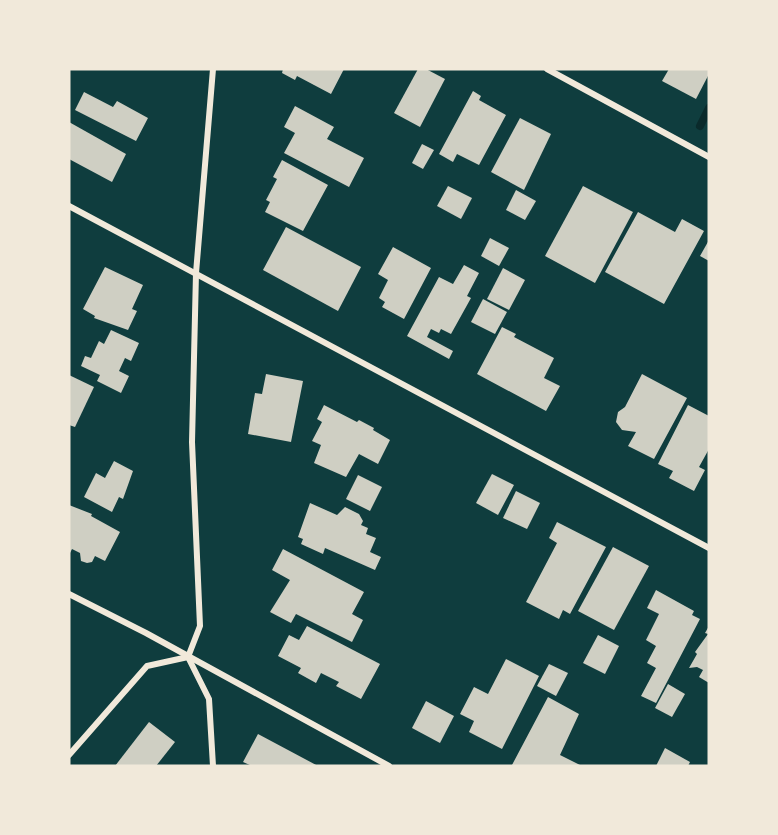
<svg xmlns="http://www.w3.org/2000/svg" width="778" height="835" font-family="'Open Sans',sans-serif">
  <rect width="100%" height="100%" fill="#0f3d3e"/>
  <g fill="none" stroke-linecap="round" stroke-linejoin="round">
    <!-- stream -->
    <polyline stroke="#0a2a2b" stroke-width="8" points="700,126 709,108"/>
  </g>
  <!-- building -->
  <g fill="#cfcfc3">
    <polygon points="283,69 344,69 331,94 297,76 295,80 282,73"/>
    <polygon points="418,69 426,69 445,79 420,127 394,113"/>
    <polygon points="669,69 709,69 709,74 696,99 662,81"/>
    <polygon points="473,91 481,96 479,100 506,115 479,165 457,154 453,162 439,154"/>
    <polygon points="84,92 113,107 117,101 148,118 136,141 75,110"/>
    <polygon points="295,106 334,127 327,139 364,158 349,187 284,153 295,133 284,127"/>
    <polygon points="520,118 551,134 524,190 491,172"/>
    <polygon points="69,122 126,154 112,182 69,159"/>
    <polygon points="422,144 434,150 423,169 412,163"/>
    <polygon points="282,160 328,185 303,231 265,212 270,202 266,200 277,179 273,177"/>
    <polygon points="448,186 472,198 461,219 437,206"/>
    <polygon points="583,186 633,212 595,283 545,256"/>
    <polygon points="516,190 536,201 525,220 506,210"/>
    <polygon points="638,212 675,232 682,219 704,231 664,304 605,272"/>
    <polygon points="286,227 361,267 338,311 263,270"/>
    <polygon points="490,238 509,248 499,266 481,256"/>
    <polygon points="709,240 709,261 700,256"/>
    <polygon points="393,247 431,268 404,319 382,307 385,302 379,298 388,280 378,274"/>
    <polygon points="464,265 479,273 467,296 471,298 451,334 441,329 439,333 431,329 427,337 453,351 449,359 407,336 439,277 453,284"/>
    <polygon points="105,267 143,285 132,309 137,311 128,330 94,318 95,316 83,309"/>
    <polygon points="503,268 525,280 509,310 487,299"/>
    <polygon points="483,299 507,312 495,334 471,322"/>
    <polygon points="502,327 516,334 514,337 554,358 544,378 560,386 546,411 477,374"/>
    <polygon points="111,330 139,343 131,361 125,358 119,371 129,376 121,393 97,381 100,375 81,366 85,356 91,358 99,341 104,344"/>
    <polygon points="266,374 303,381 291,442 248,434 255,393 262,394"/>
    <polygon points="642,374 687,398 654,459 628,446 636,432 622,430 616,422 618,412 625,407"/>
    <polygon points="69,375 94,387 75,427 69,425"/>
    <polygon points="324,405 357,422 359,420 374,428 373,430 390,440 378,464 359,454 346,477 314,463 321,445 312,441 322,422 317,419"/>
    <polygon points="688,405 709,416 709,449 699,467 705,470 694,491 669,478 673,471 658,464"/>
    <polygon points="114,461 133,471 123,499 119,497 112,512 84,497 96,473 105,478"/>
    <polygon points="492,474 514,485 498,515 476,503"/>
    <polygon points="358,475 382,487 370,511 346,499"/>
    <polygon points="516,491 540,503 527,529 503,518"/>
    <polygon points="310,503 337,515 345,507 359,514 363,521 361,525 368,528 366,534 376,538 370,552 381,557 375,570 325,548 323,554 301,544 303,539 298,537"/>
    <polygon points="69,505 92,514 91,516 120,532 105,561 95,556 92,562 87,563 81,561 80,553 72,549 69,555"/>
    <polygon points="557,522 606,547 570,614 563,610 559,619 526,602 557,543 549,538"/>
    <polygon points="613,547 649,566 614,630 578,611"/>
    <polygon points="283,549 364,592 352,614 363,620 352,642 296,614 291,623 270,612 290,580 272,570"/>
    <polygon points="656,590 694,611 692,615 700,619 656,703 641,696 656,668 647,663 656,646 646,640 659,614 647,608"/>
    <polygon points="307,626 380,664 361,699 336,686 339,682 321,673 316,683 298,673 301,668 278,656 289,635 299,640"/>
    <polygon points="709,626 709,683 699,677 703,670 697,667 689,668 697,654 695,652 708,634 705,633"/>
    <polygon points="598,635 619,646 605,674 583,663"/>
    <polygon points="506,659 539,676 502,749 469,732 474,721 460,714 474,687 488,694"/>
    <polygon points="549,664 568,673 556,696 537,686"/>
    <polygon points="668,684 685,694 672,717 655,708"/>
    <polygon points="548,697 579,714 560,755 582,766 512,765"/>
    <polygon points="426,701 454,716 440,743 412,728"/>
    <polygon points="149,722 175,742 156,766 115,766"/>
    <polygon points="258,734 318,766 252,766 243,762"/>
    <polygon points="665,748 690,762 688,766 656,766"/>
  </g>
  <g fill="none" stroke-linecap="round" stroke-linejoin="round">
    <!-- minor -->
    <g stroke="#f1e9da" stroke-width="6">
      <polyline points="547,69 709,157"/>
      <polyline points="69,206 709,548"/>
      <polyline points="69,594 146,633 389,766"/>
      <polyline points="188,657 200,626 192,442 196,273 213,69"/>
      <polyline points="188,657 209,699 213,766"/>
      <polyline points="69,755 147,666 188,657"/>
    </g>
  </g>
  <!-- border -->
  <rect width="778" height="835" fill="none" stroke="#f1e9da" stroke-width="141"/>
</svg>
